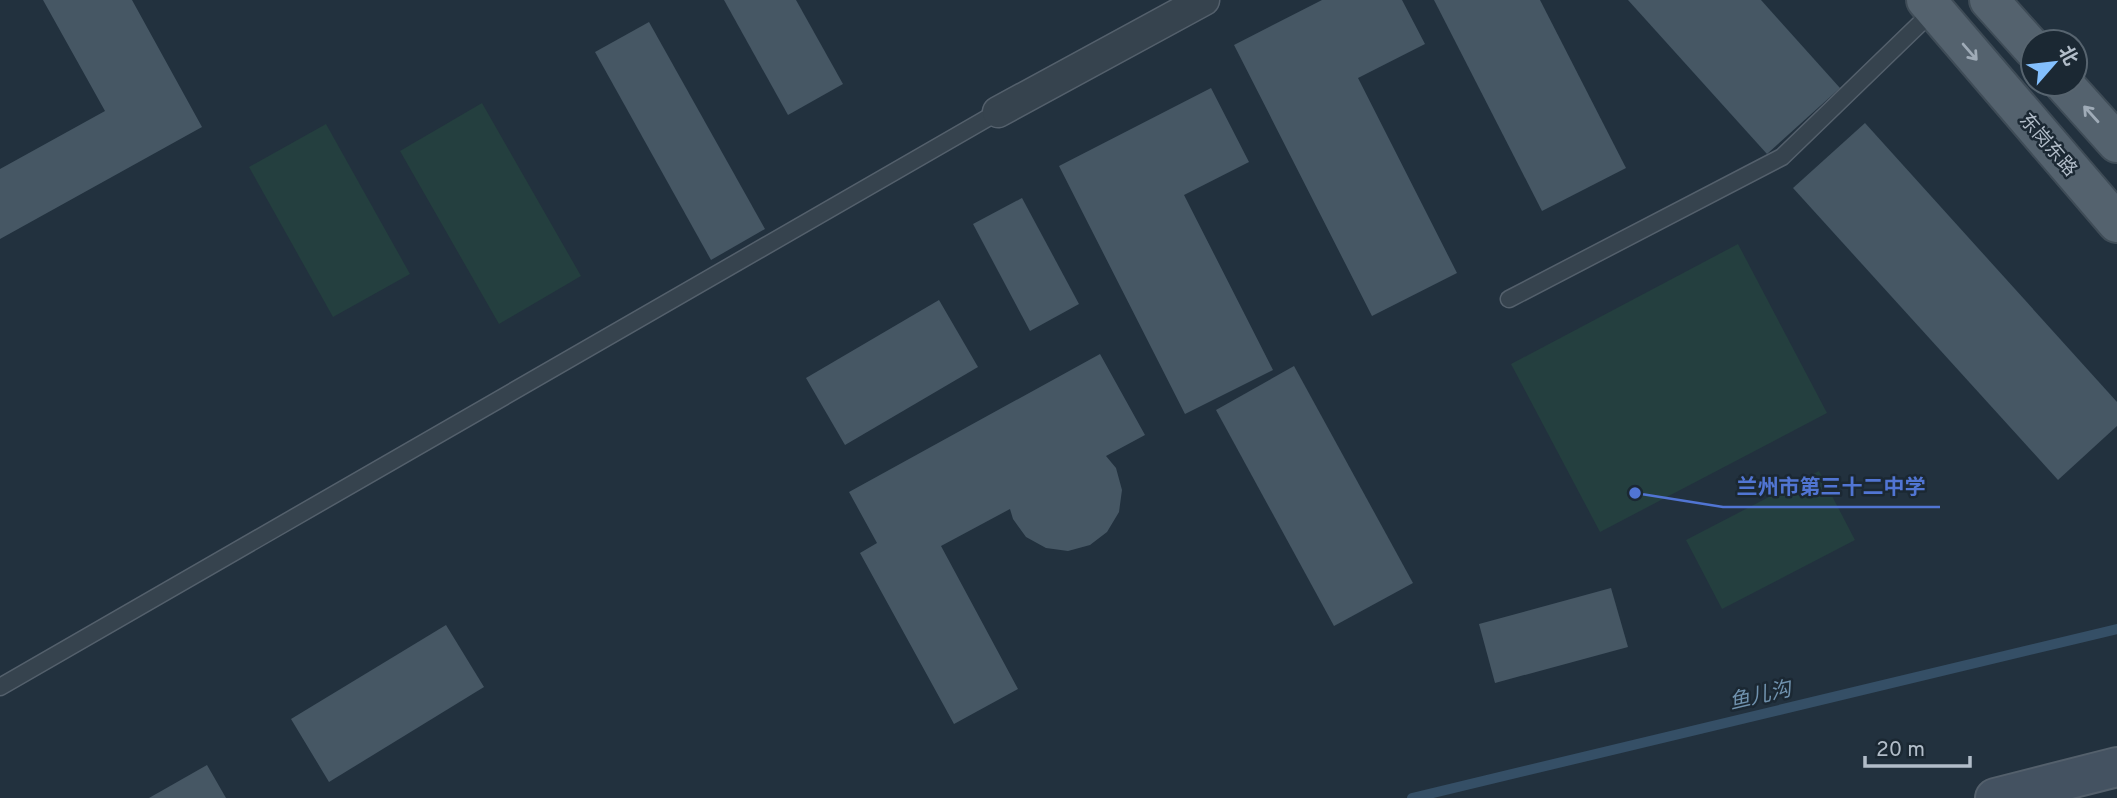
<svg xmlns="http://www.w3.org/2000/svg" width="2117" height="798" font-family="Overpass,'Noto Sans SC',sans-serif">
  <rect width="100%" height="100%" fill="#22313e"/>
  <!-- green -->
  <g fill="#243f3f">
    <polygon points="482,103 581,276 499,324 400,151"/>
    <polygon points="326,124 410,274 333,317 249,167"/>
    <polygon points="1738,244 1827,413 1600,532 1511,364"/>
    <polygon points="1819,471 1855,540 1722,609 1686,540"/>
  </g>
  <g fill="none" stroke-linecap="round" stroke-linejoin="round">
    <!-- stream -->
    <polyline stroke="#354f66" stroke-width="10" points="1412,798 2117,629"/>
  </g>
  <!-- building -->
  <g fill="#465764">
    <polygon points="43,0 132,0 202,127 0,239 0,169 105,111"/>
    <polygon points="724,0 796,0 843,84 788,115"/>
    <polygon points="1322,0 1402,0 1425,44 1358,78 1457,273 1372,316 1234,45"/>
    <polygon points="1434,0 1540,0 1626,168 1542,211"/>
    <polygon points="1628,0 1761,0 1840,88 1767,154"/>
    <polygon points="649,22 765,229 711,260 595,52"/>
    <polygon points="1211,88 1249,162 1184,195 1273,370 1185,414 1059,166"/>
    <polygon points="1865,123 2117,402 2117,426 2058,480 1793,188"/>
    <polygon points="1022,198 1079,304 1030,331 973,224"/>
    <polygon points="939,300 978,367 845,445 806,378"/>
    <polygon points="1100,354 1145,435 1106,456 1116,468 1122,490 1119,512 1107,532 1090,545 1068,551 1046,548 1026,537 1013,519 1010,509 941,546 1018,689 954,724 860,553 877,543 849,492"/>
    <polygon points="1294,366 1413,583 1334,626 1216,410"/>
    <polygon points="1611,588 1628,647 1495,683 1479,624"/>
    <polygon points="446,625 484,687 329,782 291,719"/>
    <polygon points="207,765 226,798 149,798"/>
  </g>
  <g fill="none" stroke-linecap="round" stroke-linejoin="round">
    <defs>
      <g id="lane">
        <polyline points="1509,299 1782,157 1934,10"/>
        <polyline points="0,687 998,112"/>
      </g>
      <polyline id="street" points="998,112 1204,0"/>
      <polyline id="secondary" points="1995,798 2117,767"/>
      <g id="primary">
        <polyline points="1926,0 2117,223"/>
        <polyline points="1989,0 2033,49"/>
        <polyline points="2064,84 2117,143"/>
      </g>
    </defs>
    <!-- lane casing -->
    <use href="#lane" stroke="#54606c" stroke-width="19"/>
    <!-- street casing -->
    <use href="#street" stroke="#54606c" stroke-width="33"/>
    <!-- secondary casing -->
    <use href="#secondary" stroke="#54606c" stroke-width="42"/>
    <!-- primary casing -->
    <use href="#primary" stroke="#3f4c57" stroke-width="42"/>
    <!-- lane -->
    <use href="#lane" stroke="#36434e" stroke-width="16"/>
    <!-- street -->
    <use href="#street" stroke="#36434e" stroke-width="30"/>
    <!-- secondary -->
    <use href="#secondary" stroke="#445261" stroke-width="38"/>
    <!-- primary -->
    <use href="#primary" stroke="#54626e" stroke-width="38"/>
  </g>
  <!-- one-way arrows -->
  <defs><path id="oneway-shaft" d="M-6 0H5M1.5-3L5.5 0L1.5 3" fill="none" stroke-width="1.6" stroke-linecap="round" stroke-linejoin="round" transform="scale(1.75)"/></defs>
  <g stroke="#9fabb7">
    <use href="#oneway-shaft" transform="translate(1970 52) rotate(49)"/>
    <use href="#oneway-shaft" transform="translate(2091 114) rotate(-132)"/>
  </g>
  <g text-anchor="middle" stroke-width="5" stroke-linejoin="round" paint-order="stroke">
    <!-- street labels -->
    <g font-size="19" fill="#b2bdc9" stroke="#1b2833">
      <text transform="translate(2049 144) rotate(49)" y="7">东岗东路</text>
    </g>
    <!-- water labels -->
    <g font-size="21" font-style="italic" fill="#7092ae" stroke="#1b2833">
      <text transform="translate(1760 695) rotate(-13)" y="7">鱼儿沟</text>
    </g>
  </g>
  <!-- callouts -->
  <path fill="none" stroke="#5175d3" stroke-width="2.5" d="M1635 493L1723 507H1940"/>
  <circle fill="#5175d3" stroke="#1b2833" stroke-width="2.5" cx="1635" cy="493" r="7"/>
  <g font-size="21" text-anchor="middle" font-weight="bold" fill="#5175d3" stroke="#1b2833" stroke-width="5" stroke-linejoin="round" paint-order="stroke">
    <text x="1831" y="494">兰州市第三十二中学</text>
  </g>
  <!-- north arrow -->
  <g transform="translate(2054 63) rotate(62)"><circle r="33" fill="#1b2833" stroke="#57646f" stroke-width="2"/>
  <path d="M0-5L12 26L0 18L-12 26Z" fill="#83bffd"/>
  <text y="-10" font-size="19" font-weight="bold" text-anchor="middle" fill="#b2bdc9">北</text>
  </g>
  <!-- scale -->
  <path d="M1865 756v10h105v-10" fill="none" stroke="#b2bdc9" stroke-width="3.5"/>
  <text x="1876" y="756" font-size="21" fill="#b2bdc9" stroke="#1b2833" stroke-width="5" paint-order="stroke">20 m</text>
</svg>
